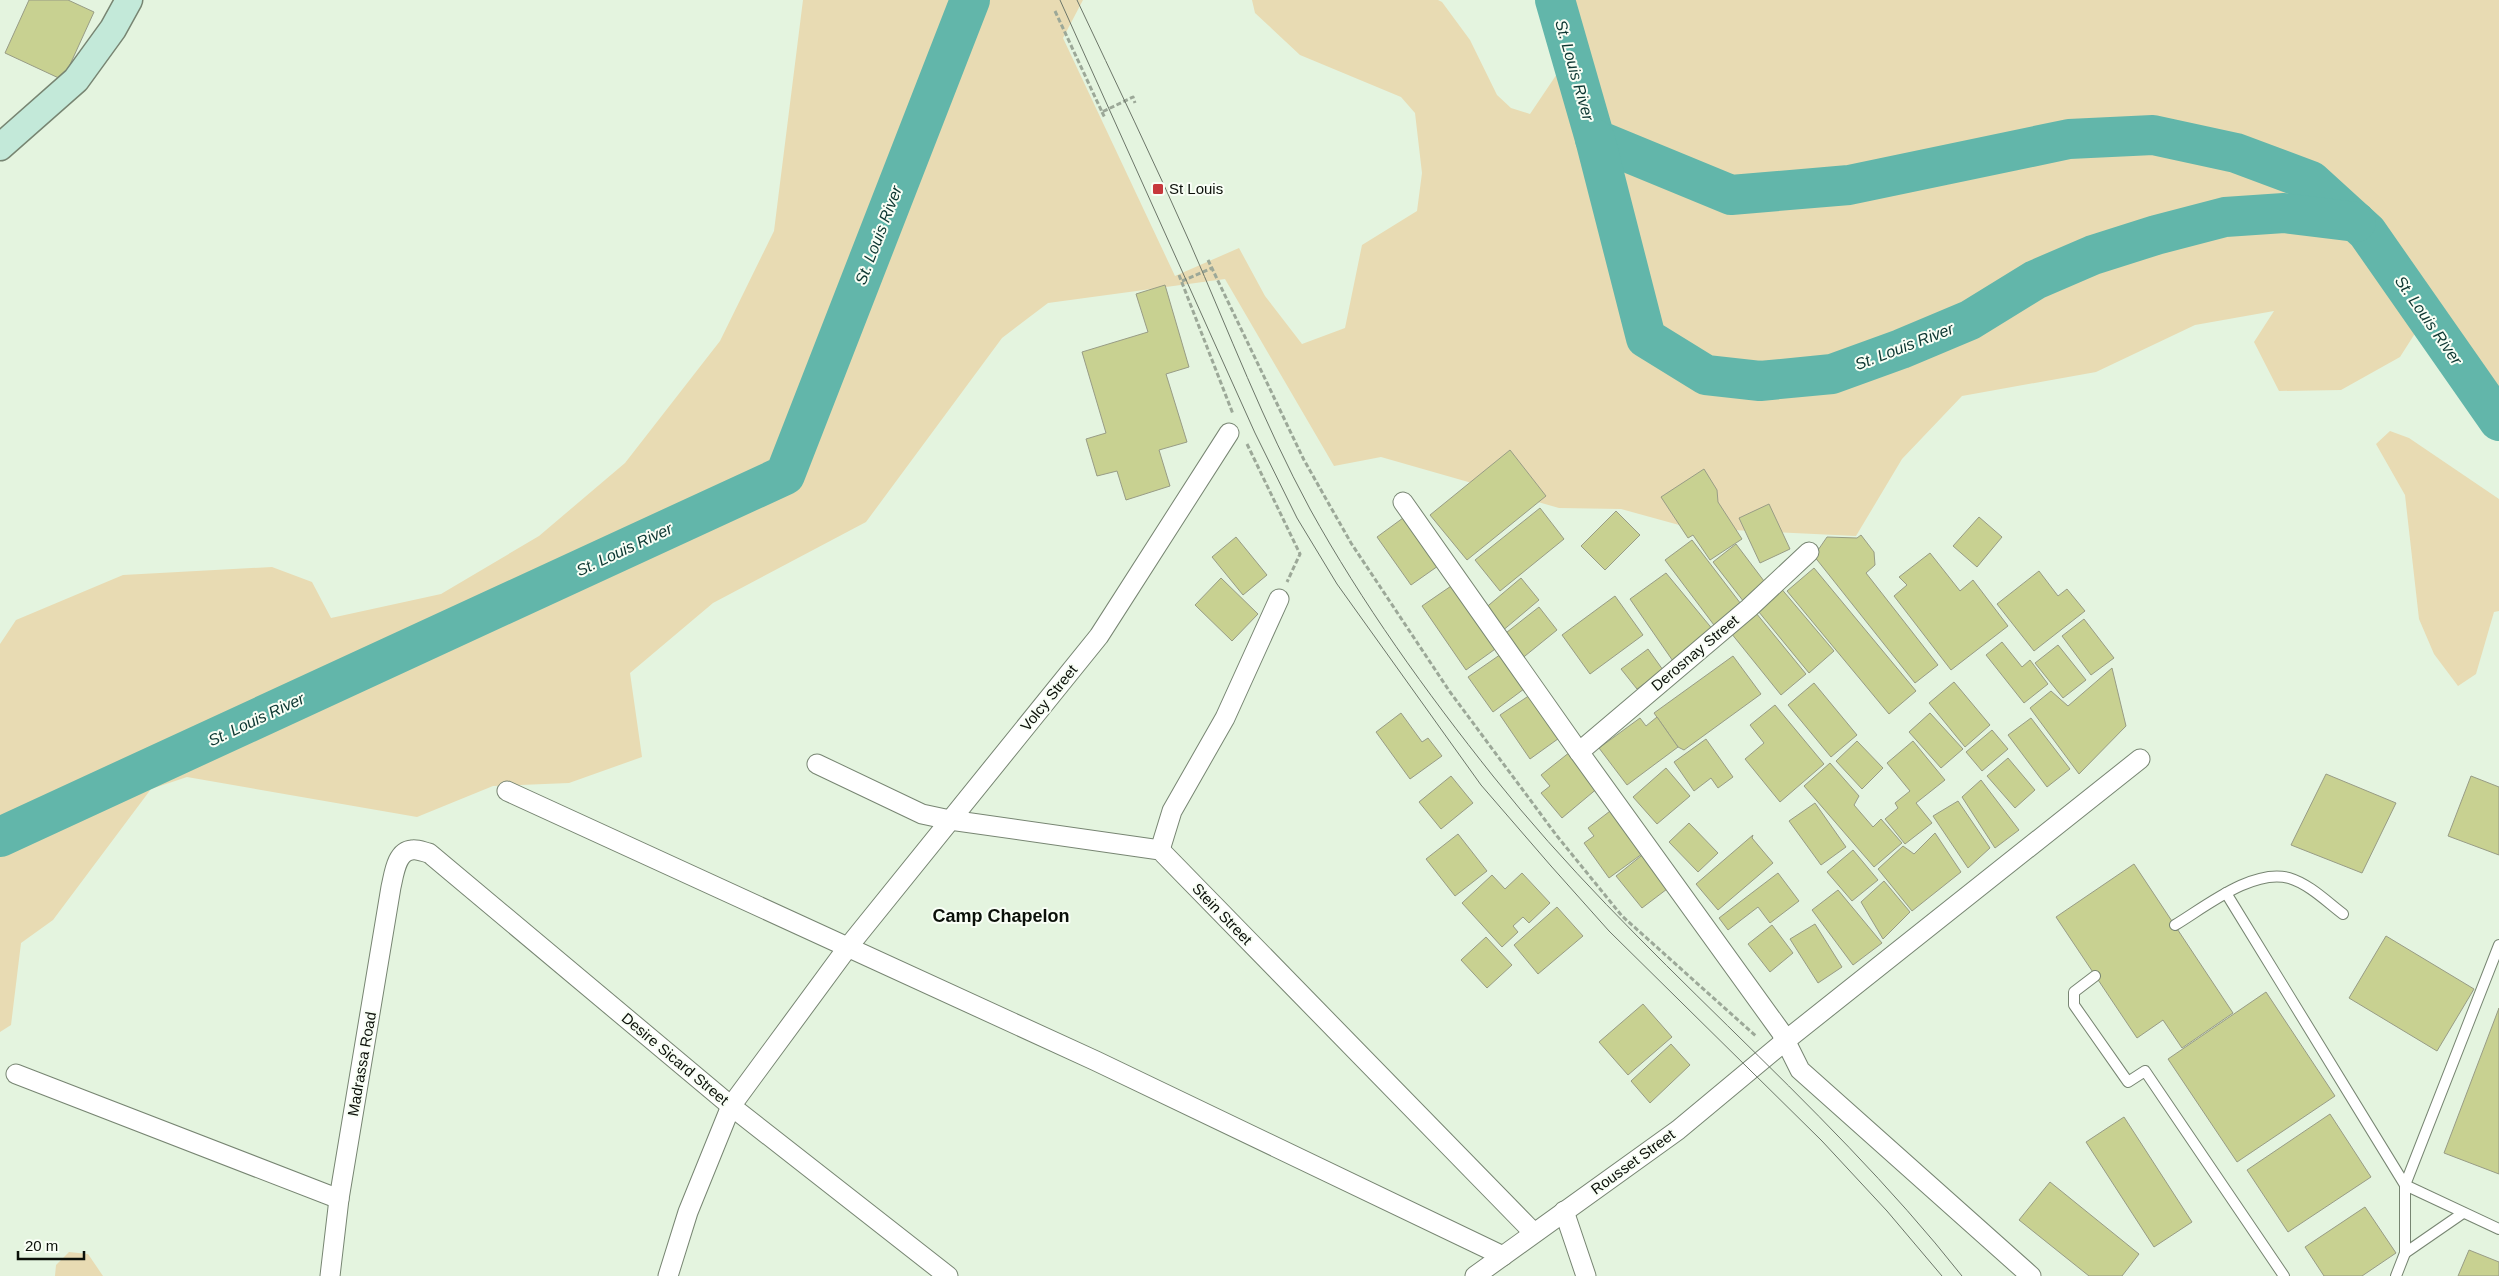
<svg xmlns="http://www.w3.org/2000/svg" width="2499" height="1276" font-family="Arial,sans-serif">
  <rect width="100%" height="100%" fill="#e4f4df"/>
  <!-- green -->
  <g fill="#e8dbb3">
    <polygon points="803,0 1083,0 1063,38 1175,276 1239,248 1265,296 1302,344 1345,328 1362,245 1417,211 1422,173 1415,113 1401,97 1300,55 1255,13 1252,0 1438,0 1442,2 1470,40 1497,95 1511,108 1530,114 1565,62 1557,0 2499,0 2499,391 2454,340 2421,324 2400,357 2341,390 2279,391 2254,342 2274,311 2195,325 2096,372 1962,396 1902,459 1856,536 1690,528 1621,509 1559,508 1381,457 1334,466 1225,279 1048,303 1002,338 866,522 713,603 630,673 642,757 569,783 493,786 417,817 187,777 151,789 53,920 21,943 11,1025 0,1032 0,644 16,620 123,575 272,567 312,582 331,618 441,594 539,536 625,463 720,341 774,231"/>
    <polygon points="2390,431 2409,438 2499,499 2499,611 2494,612 2476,674 2458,686 2434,654 2419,619 2405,495 2376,444"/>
    <polygon points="69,1252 88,1254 103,1276 55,1276 56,1265"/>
  </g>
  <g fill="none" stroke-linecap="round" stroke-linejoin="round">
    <!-- river -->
    <g stroke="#62b6aa" stroke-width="40">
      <polyline points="1555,0 1595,139 1731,195 1849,185 2069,139 2153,135 2236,153 2311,181 2367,232 2499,421"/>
      <polyline points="1595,139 1646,338 1706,375 1760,381 1832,374 1901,349 1970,320 2035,280 2093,255 2156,235 2225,217 2284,213 2356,222"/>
      <polyline points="0,837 785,475 970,0"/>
    </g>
  </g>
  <!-- building -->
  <g fill="#c8d191" stroke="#989c85">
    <polygon points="29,0 68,0 94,12 63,80 5,53"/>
    <polygon points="1165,285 1189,367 1166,374 1187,442 1159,450 1170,486 1126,500 1117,471 1097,476 1086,439 1106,433 1082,352 1148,332 1136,294"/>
    <polygon points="1510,450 1546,496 1467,560 1430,515"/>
    <polygon points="1704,469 1717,490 1718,502 1742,539 1710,560 1693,535 1688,538 1661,497"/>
    <polygon points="1769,504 1790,549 1760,563 1739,518"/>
    <polygon points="1540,508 1564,539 1500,591 1475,560"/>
    <polygon points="1616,511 1640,535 1605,570 1581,546"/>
    <polygon points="1979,517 2002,537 1977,567 1953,546"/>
    <polygon points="1403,518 1438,566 1411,585 1377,537"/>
    <polygon points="1861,535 1874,552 1875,565 1866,573 1938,665 1915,683 1814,556 1827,537 1857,538"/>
    <polygon points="1236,537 1267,575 1243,595 1212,557"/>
    <polygon points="1692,540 1744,608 1717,629 1665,560"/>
    <polygon points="1736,544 1767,585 1744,602 1713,562"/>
    <polygon points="1930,553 1960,591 1973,580 2008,626 1951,670 1894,596 1907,585 1899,577"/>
    <polygon points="1814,568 1916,691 1889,714 1787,591"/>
    <polygon points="2039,571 2058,596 2067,589 2085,611 2034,651 1997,604"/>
    <polygon points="1666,573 1714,631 1675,664 1630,599"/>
    <polygon points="1221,578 1258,614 1232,641 1195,605"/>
    <polygon points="1521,578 1539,600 1501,632 1483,610"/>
    <polygon points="1454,584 1498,647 1466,670 1422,606"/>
    <polygon points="1779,586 1834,651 1809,673 1754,606"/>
    <polygon points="1615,596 1643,635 1590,674 1562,635"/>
    <polygon points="1539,607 1557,630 1520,660 1502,636"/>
    <polygon points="1756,613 1806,674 1781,695 1731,633"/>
    <polygon points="2084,619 2114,658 2091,675 2062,636"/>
    <polygon points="2002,642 2022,667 2030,660 2048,684 2024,703 1986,655"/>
    <polygon points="2058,645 2086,680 2063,698 2035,663"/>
    <polygon points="1648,649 1663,670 1637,689 1621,669"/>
    <polygon points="1504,652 1528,686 1493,712 1468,677"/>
    <polygon points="1733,656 1761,694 1684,750 1678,747 1654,713"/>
    <polygon points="2112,668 2126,726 2079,774 2030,708 2051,691 2068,706"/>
    <polygon points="1954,682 1990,725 1965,747 1929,703"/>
    <polygon points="1814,683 1857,735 1831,757 1788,705"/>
    <polygon points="1533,693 1562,736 1530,759 1500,715"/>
    <polygon points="1775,705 1824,764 1780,802 1745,759 1764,743 1750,725"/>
    <polygon points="1401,713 1422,742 1428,738 1442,756 1410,779 1376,732"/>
    <polygon points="1930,713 1963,749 1941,768 1909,732"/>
    <polygon points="1657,717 1678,747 1627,785 1599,748 1640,718 1646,726"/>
    <polygon points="2031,718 2070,769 2047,787 2008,735"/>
    <polygon points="1992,730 2008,749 1982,771 1966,752"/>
    <polygon points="1706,739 1733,777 1718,788 1711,778 1694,791 1674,762"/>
    <polygon points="1857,741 1883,768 1862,789 1836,761"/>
    <polygon points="1913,741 1945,780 1916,803 1932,823 1905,844 1885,819 1898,808 1895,803 1910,791 1887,763"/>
    <polygon points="1570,752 1599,787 1562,818 1541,793 1550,786 1541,775"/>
    <polygon points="2008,758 2035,790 2015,808 1987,776"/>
    <polygon points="1830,763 1859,796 1854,805 1873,827 1881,819 1902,843 1874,867 1804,786"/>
    <polygon points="1666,768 1690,796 1657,824 1633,797"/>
    <polygon points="2326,774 2396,803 2362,873 2291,845"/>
    <polygon points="1451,776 1473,803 1441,829 1419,802"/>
    <polygon points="2471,776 2499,787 2499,855 2448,836"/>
    <polygon points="1981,780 2019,830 1995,848 1962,797"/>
    <polygon points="1958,801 1990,848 1968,868 1933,816"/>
    <polygon points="1815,803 1846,847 1821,865 1789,821"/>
    <polygon points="1614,808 1646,851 1609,878 1584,843 1594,836 1588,828"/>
    <polygon points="1689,823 1718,853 1698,872 1669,842"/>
    <polygon points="1935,833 1961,872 1912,911 1878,869 1903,846 1914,854"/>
    <polygon points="1458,834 1487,871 1455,896 1426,859"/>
    <polygon points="1753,835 1752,838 1773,863 1718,910 1696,884"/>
    <polygon points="1853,850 1878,880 1852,901 1827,872"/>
    <polygon points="1646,852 1671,886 1642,908 1616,876"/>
    <polygon points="2134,864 2233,1013 2182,1048 2163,1020 2137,1038 2056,917"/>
    <polygon points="1522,873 1550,903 1529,923 1523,917 1513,926 1518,932 1502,947 1462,903 1492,875 1505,889"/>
    <polygon points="1778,873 1799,901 1770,923 1758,907 1728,930 1719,918"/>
    <polygon points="1884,881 1910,912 1883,939 1861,902"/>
    <polygon points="1838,890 1882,943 1853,965 1812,910"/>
    <polygon points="1557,907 1583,936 1538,974 1514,945"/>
    <polygon points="1815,924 1842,967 1818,983 1790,939"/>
    <polygon points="1772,925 1793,953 1770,972 1748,944"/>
    <polygon points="2386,936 2474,989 2437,1051 2349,998"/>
    <polygon points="1486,937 1512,965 1487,988 1461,960"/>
    <polygon points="2266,992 2335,1096 2237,1162 2168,1059"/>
    <polygon points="1643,1004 1672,1037 1628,1075 1599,1042"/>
    <polygon points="2499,1008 2499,1174 2444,1153"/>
    <polygon points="1671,1044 1690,1065 1650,1103 1631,1081"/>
    <polygon points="2330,1114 2371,1177 2288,1232 2247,1170"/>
    <polygon points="2124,1117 2192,1222 2154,1247 2086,1142"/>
    <polygon points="2050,1182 2139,1254 2122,1276 2089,1276 2019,1220"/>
    <polygon points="2365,1207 2396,1253 2362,1276 2324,1276 2305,1247"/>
    <polygon points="2469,1250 2499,1262 2499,1276 2458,1276"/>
  </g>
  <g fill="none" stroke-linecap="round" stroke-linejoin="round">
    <defs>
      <g id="service">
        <polyline points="2226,893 2405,1185 2499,1229"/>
        <path d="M 2175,925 C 2205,907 2253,868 2289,878 C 2309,884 2326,901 2343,914"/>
        <polyline points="2095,976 2074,992 2074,1005 2128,1082 2145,1071 2284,1276"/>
        <polyline points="2405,1253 2463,1213"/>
        <polyline points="2396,1276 2405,1253 2405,1185 2499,945"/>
      </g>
      <g id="minor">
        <polyline points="1403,502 1579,752 1781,1032 1800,1070 2031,1276"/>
        <polyline points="1579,752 1749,608 1809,552"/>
        <polyline points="817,764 922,814 950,820 1160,850 1534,1233"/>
        <polyline points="507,791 1096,1061 1503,1256"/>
        <polyline points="1160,850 1172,811 1225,718 1279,599"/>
        <polyline points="16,1074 339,1199"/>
        <polyline points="1564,1211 1586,1276"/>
        <path d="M 330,1276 L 339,1199 L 391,887 C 394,875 396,851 412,850 C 417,849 424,852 429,853 L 731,1106 L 948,1276"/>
        <polyline points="668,1276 688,1212 731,1106 848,947 1099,636 1229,433"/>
        <polyline points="1475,1276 1678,1130 1785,1041 2140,759"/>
      </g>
      <polyline id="secondary" points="0,147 76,80 113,29 129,0"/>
    </defs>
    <!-- service casing -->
    <use href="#service" stroke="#778572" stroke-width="12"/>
    <!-- minor casing -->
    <use href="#minor" stroke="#778572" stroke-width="21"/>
    <!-- secondary casing -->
    <use href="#secondary" stroke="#778572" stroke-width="29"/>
    <!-- path -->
    <g stroke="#9ca898" stroke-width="3" stroke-dasharray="5 2.5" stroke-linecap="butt">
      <polyline points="1055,11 1102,112 1133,97 1135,103"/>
      <polyline points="1102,112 1105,118"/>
      <polyline points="1208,260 1304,460 1351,543 1450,692 1557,836 1622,916 1757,1037"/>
      <polyline points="1179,275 1233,414"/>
      <polyline points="1182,281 1212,268"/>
      <polyline points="1247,444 1300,554 1287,582"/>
    </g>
    <!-- service -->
    <use href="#service" stroke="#fff" stroke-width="10"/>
    <!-- minor -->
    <use href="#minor" stroke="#fff" stroke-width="19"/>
    <!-- secondary -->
    <use href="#secondary" stroke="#c3e9d9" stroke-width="26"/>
    <!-- tram -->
    <g stroke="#6c7669" stroke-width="1">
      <polyline points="1060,0 1255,433 1297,518 1337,584 1481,785 1551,866 1609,931 1822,1141 1887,1211 1942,1276"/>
      <path d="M 1077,0 C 1115,81 1154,161 1190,243 C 1229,332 1264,424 1310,509 C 1362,603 1426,692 1493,776 C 1635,955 1820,1096 1962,1276"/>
    </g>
  </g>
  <!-- markers -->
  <rect fill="#c7383c" stroke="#f8fef5" stroke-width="2" x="1152" y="183" width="12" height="12" rx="2.5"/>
  <g text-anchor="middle" stroke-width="4" stroke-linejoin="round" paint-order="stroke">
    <!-- poi labels -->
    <g font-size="15" fill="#0b1009" stroke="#f8fef5" text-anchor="start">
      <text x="1169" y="194">St Louis</text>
    </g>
    <!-- street labels -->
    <g font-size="15" fill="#0b1009" stroke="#f8fef5">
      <text transform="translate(1695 653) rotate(-40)" y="5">Derosnay Street</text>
      <text transform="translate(1049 698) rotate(-51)" y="5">Volcy Street</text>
      <text transform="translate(1222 914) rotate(46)" y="5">Stein Street</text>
      <text transform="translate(675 1059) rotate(40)" y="5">Desire Sicard Street</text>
      <text transform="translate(362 1064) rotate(-80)" y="5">Madrassa Road</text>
      <text transform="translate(1633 1162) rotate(-36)" y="5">Rousset Street</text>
    </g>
    <!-- water labels -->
    <g font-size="16" font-style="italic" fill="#0c3631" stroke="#f8fef5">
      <text transform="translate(1575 70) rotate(74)" y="6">St. Louis River</text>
      <text transform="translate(878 235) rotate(-69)" y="6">St. Louis River</text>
      <text transform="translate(2429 320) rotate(55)" y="6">St. Louis River</text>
      <text transform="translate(1904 346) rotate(-21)" y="6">St. Louis River</text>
      <text transform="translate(624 549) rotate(-25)" y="6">St. Louis River</text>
      <text transform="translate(256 719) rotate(-25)" y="6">St. Louis River</text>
    </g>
    <!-- quarter labels -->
    <g font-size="18" font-weight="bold" fill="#0b1009" stroke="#f8fef5">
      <text x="1001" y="922">Camp Chapelon</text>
    </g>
  </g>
  <!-- scale -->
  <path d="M18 1251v8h66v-8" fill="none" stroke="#0b1009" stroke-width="2.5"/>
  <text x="25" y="1251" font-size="15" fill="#0b1009" stroke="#f8fef5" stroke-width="4" paint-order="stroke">20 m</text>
</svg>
